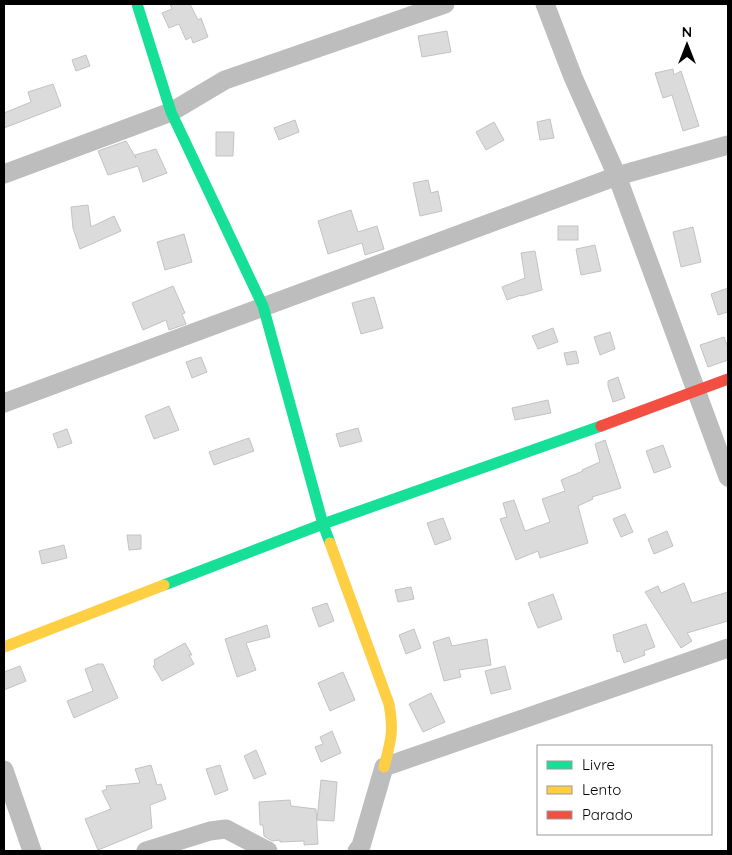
<svg xmlns="http://www.w3.org/2000/svg" width="732" height="855" font-family="Quicksand,sans-serif">
  <rect width="100%" height="100%" fill="#fff"/>
  <!-- building -->
  <g fill="#dbdbdb" stroke="#c3c3c3">
    <polygon points="170,4 190,4 198,20 201,18 208,37 193,43 191,37 186,40 179,24 169,28 162,13 172,9"/>
    <polygon points="447,31 451,52 422,57 418,36"/>
    <polygon points="86,55 90,66 76,71 72,60"/>
    <polygon points="673,69 674,75 681,71 699,126 683,131 672,95 663,98 655,73"/>
    <polygon points="53,84 61,106 4,128 4,113 31,102 28,92"/>
    <polygon points="550,119 554,138 540,140 537,122"/>
    <polygon points="295,120 299,132 279,140 274,128"/>
    <polygon points="494,122 504,140 486,150 476,132"/>
    <polygon points="216,132 234,132 233,156 216,156"/>
    <polygon points="126,141 136,158 135,155 156,149 167,173 143,182 138,166 108,175 98,151"/>
    <polygon points="428,180 431,193 438,191 442,211 420,216 413,183"/>
    <polygon points="88,205 91,227 114,216 121,231 80,249 73,228 71,207"/>
    <polygon points="351,210 358,232 377,226 384,249 365,255 362,243 328,254 318,221"/>
    <rect x="558" y="226" width="20" height="14"/>
    <polygon points="693,227 701,262 681,267 673,232"/>
    <polygon points="184,234 192,262 165,270 157,242"/>
    <polygon points="595,245 601,271 581,275 576,249"/>
    <polygon points="535,251 542,290 521,296 521,295 507,300 502,287 525,278 521,253"/>
    <polygon points="173,286 185,313 182,314 186,324 169,330 166,320 143,330 132,303"/>
    <polygon points="728,288 728,312 718,315 711,294"/>
    <polygon points="374,297 383,328 361,334 352,303"/>
    <polygon points="553,328 558,342 538,349 532,336"/>
    <polygon points="610,332 615,349 600,355 594,337"/>
    <polygon points="724,337 728,348 728,360 708,367 700,345"/>
    <polygon points="576,351 579,363 567,365 564,353"/>
    <polygon points="201,357 207,372 192,378 186,362"/>
    <polygon points="618,377 625,398 613,402 608,386 608,381"/>
    <polygon points="548,400 551,413 515,420 512,408"/>
    <polygon points="169,406 179,430 154,439 145,416"/>
    <polygon points="358,428 362,441 340,447 336,434"/>
    <polygon points="67,429 72,443 58,448 53,434"/>
    <polygon points="249,438 254,451 214,465 209,452"/>
    <polygon points="605,440 621,488 592,497 593,499 578,506 588,543 540,558 538,551 516,560 500,519 507,517 503,503 514,500 525,531 550,522 542,499 565,491 561,480 583,471 582,470 600,462 595,444"/>
    <polygon points="663,445 671,467 654,473 646,451"/>
    <polygon points="625,514 633,532 621,537 613,519"/>
    <polygon points="443,518 451,539 435,545 427,523"/>
    <polygon points="667,531 673,546 654,554 648,539"/>
    <polygon points="127,535 141,535 141,549 129,550"/>
    <polygon points="64,545 67,558 42,564 39,551"/>
    <polygon points="684,583 692,603 728,592 728,621 687,633 692,641 681,648 645,592 658,586 661,593"/>
    <polygon points="411,587 414,599 398,602 395,590"/>
    <polygon points="553,594 562,619 538,628 528,603"/>
    <polygon points="327,603 334,621 319,627 312,608"/>
    <polygon points="646,624 655,647 644,651 645,655 624,663 620,651 617,652 613,635"/>
    <polygon points="267,625 270,637 246,643 256,670 237,677 225,639"/>
    <polygon points="414,629 421,648 406,654 399,635"/>
    <polygon points="449,637 452,646 487,639 491,665 459,670 461,677 444,681 433,642"/>
    <polygon points="185,643 192,655 189,655 194,664 162,681 153,666 155,665 154,660"/>
    <polygon points="98,664 103,664 118,698 74,718 67,701 93,691 85,669"/>
    <polygon points="20,666 26,681 4,690 4,672"/>
    <polygon points="505,666 511,689 491,694 485,671"/>
    <polygon points="343,672 355,700 330,711 318,683"/>
    <polygon points="431,693 445,722 423,732 409,704"/>
    <polygon points="332,731 341,753 321,762 315,747 323,744 320,737"/>
    <polygon points="256,750 266,774 254,779 244,756"/>
    <polygon points="151,765 157,785 161,784 166,799 150,805 152,828 98,850 85,819 111,809 102,791 107,789 106,786 140,783 135,769"/>
    <polygon points="220,765 228,790 215,795 206,769"/>
    <polygon points="321,780 337,782 334,821 317,820"/>
    <polygon points="290,800 291,806 316,809 318,844 304,845 304,841 280,842 280,840 272,841 264,836 263,825 260,825 259,802"/>
  </g>
  <g fill="none" stroke-linecap="round" stroke-linejoin="round">
    <!-- street -->
    <g stroke="#bdbdbd" stroke-width="19">
      <polyline points="545,4 573,77 617,176 728,477"/>
      <polyline points="4,174 171,112 225,80 445,4"/>
      <polyline points="4,403 617,176 728,145"/>
      <polyline points="4,770 32,851"/>
      <polyline points="146,851 210,831 226,829 268,851"/>
      <polyline points="357,851 361,846 384,767 728,648"/>
    </g>
    <!-- fast -->
    <g stroke="#16e098" stroke-width="11">
      <polyline points="137,4 171,112 263,306 323,524 330,543"/>
      <polyline points="164,585 323,524 601,426"/>
    </g>
    <!-- slow -->
    <g stroke="#ffcf43" stroke-width="11">
      <path d="M 330,543 L 389,704 C 394,732 391,740 384,767"/>
      <polyline points="4,647 164,585"/>
    </g>
    <!-- jam -->
    <polyline stroke="#f24e42" stroke-width="11" points="601,426 728,379"/>
  </g>
  <!-- border -->
  <rect width="732" height="855" fill="none" stroke="#000000" stroke-width="10"/>
  <!-- legend -->
  <rect x="537" y="745" width="175" height="90" fill="#ffffff" stroke="#999999"/>
  <rect x="547" y="761" width="25" height="8" fill="#16e098" stroke="#999999"/>
  <text x="582" y="770" font-size="15" fill="#000000">Livre</text>
  <rect x="547" y="786" width="25" height="8" fill="#ffcf43" stroke="#999999"/>
  <text x="582" y="795" font-size="15" fill="#000000">Lento</text>
  <rect x="547" y="811" width="25" height="8" fill="#f24e42" stroke="#999999"/>
  <text x="582" y="820" font-size="15" fill="#000000">Parado</text>
  <!-- north arrow -->
  <g transform="translate(687 45)" stroke="#ffffff" stroke-width="4" paint-order="stroke">
  <path d="M0-4L9 19L0 12L-9 19Z" fill="#000000"/>
  <text y="-8" font-size="14" font-weight="bold" text-anchor="middle" fill="#000000">N</text>
  </g>
</svg>
